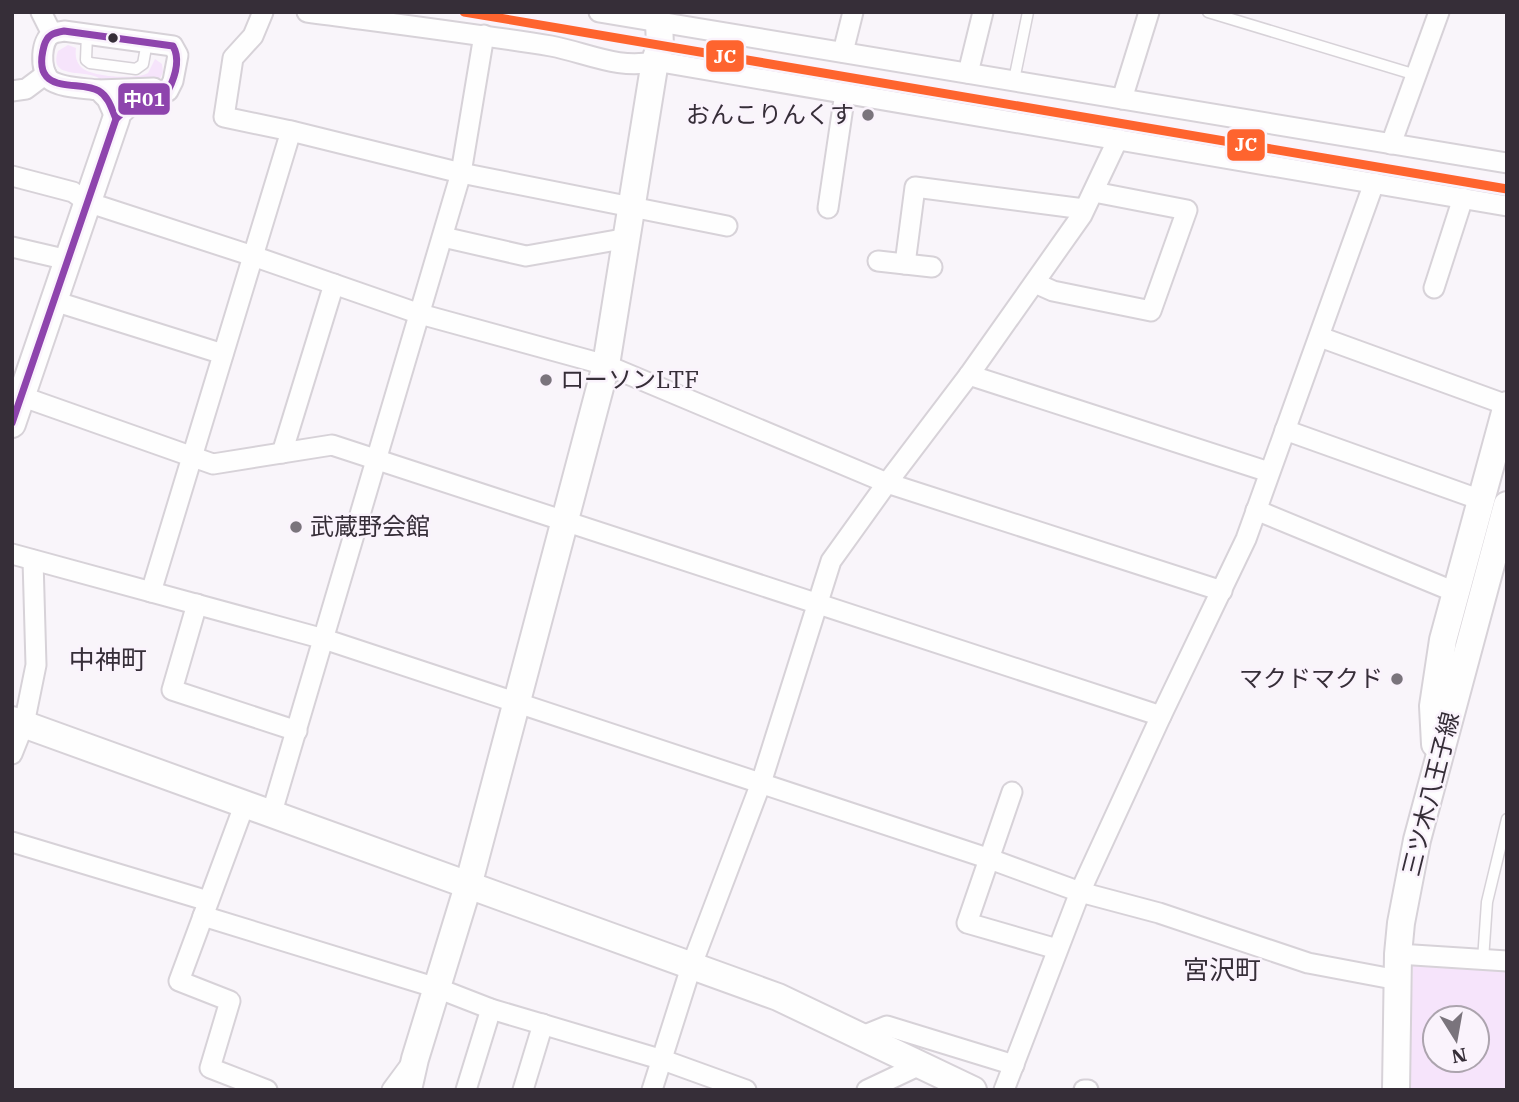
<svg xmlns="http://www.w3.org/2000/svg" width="1519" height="1102" font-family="'IBM Plex Serif','Noto Sans JP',serif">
  <rect width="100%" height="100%" fill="#f9f5fa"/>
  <!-- green -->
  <g fill="#f6e4fb" fill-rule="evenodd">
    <path d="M 68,45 L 76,48 C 75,56 76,62 82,68 C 93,77 136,80 148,73 L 155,59 L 162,64 L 163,72 L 159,81 L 107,86 C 106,85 101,79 99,78 C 84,69 48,80 58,51 Z"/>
    <path d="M 1413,965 L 1507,968 L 1507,1090 L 1409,1090 ZM 1435,1018 L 1477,1018 L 1477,1060 L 1435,1060 Z"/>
  </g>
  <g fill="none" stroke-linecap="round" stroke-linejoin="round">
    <defs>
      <g id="lane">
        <polyline points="1208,12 1416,75"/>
        <polyline points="87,34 86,60 90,63 136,69 143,64 147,42"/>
        <polyline points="1014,80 1028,12"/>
        <polyline points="1483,960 1487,902 1507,819"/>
      </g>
      <g id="street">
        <polyline points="41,12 52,34"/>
        <polyline points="263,12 253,36 233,58 224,117 291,131 461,173 727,226"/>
        <path d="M 307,12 C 389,23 470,33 551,46 C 584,52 622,71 655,61 L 1507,206"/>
        <polyline points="599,12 1507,163"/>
        <path d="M 64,31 L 173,46 L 178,55 L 173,81 L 168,91 L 134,102 L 116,119 L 107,99 L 98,90 C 84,88 59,88 49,79 C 40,69 40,40 53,33 C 56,32 61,32 64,31 Z"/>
        <polyline points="843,52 853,12"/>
        <polyline points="968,73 983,12"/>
        <polyline points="98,90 154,88"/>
        <polyline points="12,91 26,89 46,74"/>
        <polyline points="1122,99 1149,12"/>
        <polyline points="1391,144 1439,12"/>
        <polyline points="12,176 73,192 87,202 253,256 420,314 606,365 887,483 1222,591"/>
        <polyline points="828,208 845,93"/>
        <polyline points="443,237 526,256 628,238"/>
        <polyline points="12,247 68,260"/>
        <polyline points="878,261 932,267"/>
        <polyline points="905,264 915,187 1084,209"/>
        <polyline points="1035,283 1053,291 1151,311 1187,210 1094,192"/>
        <polyline points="1434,288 1463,198"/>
        <polyline points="54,301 223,354"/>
        <polyline points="1320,337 1507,405"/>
        <polyline points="969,375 1269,472"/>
        <polyline points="12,393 213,464 332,445 1161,716"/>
        <polyline points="1285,430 1481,500"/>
        <polyline points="282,453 334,284"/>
        <polyline points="1256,510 1455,592"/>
        <polyline points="12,554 324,639 990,859 1080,892 1159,913 1308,963 1398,980"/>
        <polyline points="151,592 291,131"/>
        <polyline points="197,604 172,690 297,731"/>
        <polyline points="12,754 24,724 36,665 33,560"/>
        <polyline points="1012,792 967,923 1057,949"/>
        <polyline points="245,803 179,981 230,1001 210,1068 267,1090"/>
        <polyline points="272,812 461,173 484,35"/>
        <polyline points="12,842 208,901"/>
        <polyline points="203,916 437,988 491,1009 663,1060 746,1090"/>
        <polyline points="1398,954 1507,961"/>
        <polyline points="860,1037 887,1026 1014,1065"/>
        <polyline points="392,1090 412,1063"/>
        <polyline points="466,1090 491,1009"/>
        <polyline points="523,1090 543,1024"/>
        <polyline points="652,1090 691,967 761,783 831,561 887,483 969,375 1082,215 1118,139"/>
        <polyline points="867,1090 920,1065"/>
        <polyline points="1004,1090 1080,892 1161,716 1246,539 1374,183"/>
        <polyline points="1084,1090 1088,1090"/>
      </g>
      <g id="secondary">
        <polyline points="12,424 116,119"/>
        <polyline points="12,720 778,997 973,1090"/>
        <polyline points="1435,744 1433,706 1443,640 1507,405"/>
        <polyline points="408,1090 415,1059 468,886 606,365 655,61 660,46 659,22"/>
        <polyline points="1396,1090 1398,954 1401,923 1417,840 1507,505"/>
      </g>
    </defs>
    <!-- lane casing -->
    <use href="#lane" stroke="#d7d2d8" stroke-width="13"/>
    <!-- street casing -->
    <use href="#street" stroke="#d7d2d8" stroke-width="23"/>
    <!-- secondary casing -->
    <use href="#secondary" stroke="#d7d2d8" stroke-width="30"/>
    <!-- lane -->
    <use href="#lane" stroke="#fefefe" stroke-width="10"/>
    <!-- street -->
    <use href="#street" stroke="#fefefe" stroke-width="19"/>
    <!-- secondary -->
    <use href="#secondary" stroke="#fefefe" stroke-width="26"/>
    <defs>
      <g id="bus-1">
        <path d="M 64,31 L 173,46 C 181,60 175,77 168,91 L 134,102 L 116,119 C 112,110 109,97 99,91 C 81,79 30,98 44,46 C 47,35 53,33 64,31 Z"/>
        <polyline points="12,423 116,119"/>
      </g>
    </defs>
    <!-- bus-1 casing -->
    <use href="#bus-1" stroke="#faf3fc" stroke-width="12"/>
    <!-- bus-1 -->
    <use href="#bus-1" stroke="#8e44ad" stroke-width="7"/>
    <defs>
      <polyline id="rail-1" points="464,12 1507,189"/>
    </defs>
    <!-- rail-1 casing -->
    <use href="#rail-1" stroke="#faf3fc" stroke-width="14"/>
    <!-- rail-1 -->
    <use href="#rail-1" stroke="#fe642e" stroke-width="9"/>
  </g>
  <!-- markers -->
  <circle fill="#362e38" stroke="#faf3fc" stroke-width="2.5" cx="113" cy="38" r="6"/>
  <g fill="#7a747c" stroke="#faf3fc" stroke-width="2.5">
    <circle cx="868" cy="115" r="7"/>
    <circle cx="546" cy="380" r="7"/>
    <circle cx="296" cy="527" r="7"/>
    <circle cx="1397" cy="679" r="7"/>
  </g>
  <g text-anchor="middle" stroke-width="5" stroke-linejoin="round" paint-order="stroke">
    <!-- poi labels -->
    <g font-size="24" fill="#362e38" stroke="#faf3fc" text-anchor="end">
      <text x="854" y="123">おんこりんくす</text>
      <text x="560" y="388" text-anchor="start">ローソンLTF</text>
      <text x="310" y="535" text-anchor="start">武蔵野会館</text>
      <text x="1383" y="687">マクドマクド</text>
    </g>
    <!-- street labels -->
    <g font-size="24" fill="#362e38" stroke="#faf3fc">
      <text transform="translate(1431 794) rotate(-76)" y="8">三ツ木八王子線</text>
    </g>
    <!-- neighbourhood labels -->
    <g font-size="26" fill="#362e38" stroke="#faf3fc">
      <text x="108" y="669">中神町</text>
      <text x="1222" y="979">宮沢町</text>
    </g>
  </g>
  <g stroke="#faf3fc" stroke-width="2.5">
    <rect x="705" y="39" width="40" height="34" rx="7" fill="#fe642e"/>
    <rect x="117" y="82" width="54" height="34" rx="7" fill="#8e44ad"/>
    <rect x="1226" y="128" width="40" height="34" rx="7" fill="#fe642e"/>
  </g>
  <g font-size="19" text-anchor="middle" font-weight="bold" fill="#fff">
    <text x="725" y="63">JC</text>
    <text x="144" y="106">中01</text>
    <text x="1246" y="151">JC</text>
  </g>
  <!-- border -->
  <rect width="1519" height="1102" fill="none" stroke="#362e38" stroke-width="28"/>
  <!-- north arrow -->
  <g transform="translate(1456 1039) rotate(169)"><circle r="33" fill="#faf3fc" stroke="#aca4ae" stroke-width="2"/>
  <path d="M0-5L12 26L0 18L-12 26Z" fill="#7a747c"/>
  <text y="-10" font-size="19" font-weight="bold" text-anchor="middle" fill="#362e38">N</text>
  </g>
</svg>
